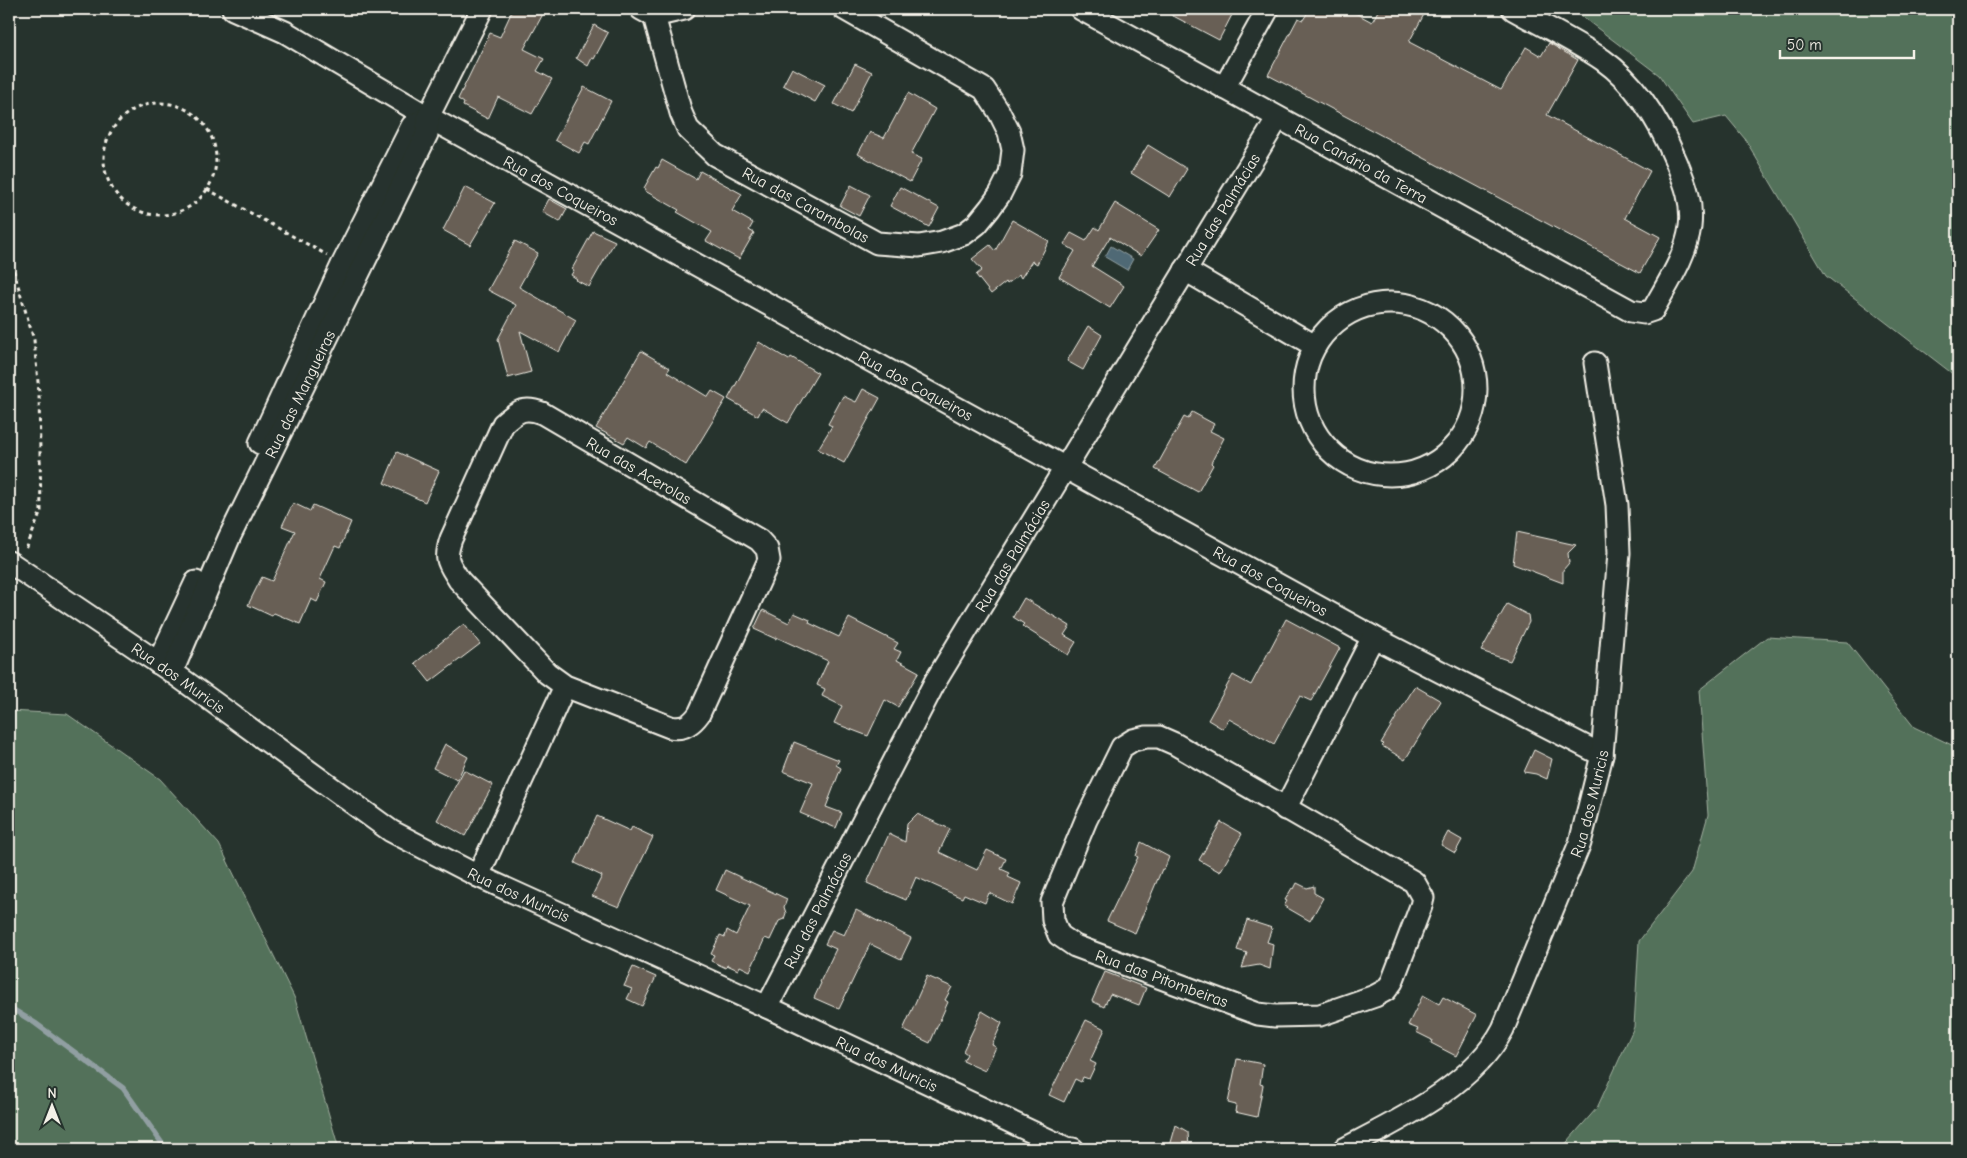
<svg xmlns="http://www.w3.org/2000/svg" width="1967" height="1158" font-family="'Comic Neue',sans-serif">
  <rect width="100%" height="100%" fill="#26332d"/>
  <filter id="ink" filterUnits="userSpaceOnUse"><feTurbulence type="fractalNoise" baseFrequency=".02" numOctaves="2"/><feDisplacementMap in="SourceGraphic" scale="10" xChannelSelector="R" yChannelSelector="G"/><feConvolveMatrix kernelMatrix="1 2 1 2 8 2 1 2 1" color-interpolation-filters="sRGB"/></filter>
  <g filter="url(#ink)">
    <!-- green -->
    <g fill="#52715a" stroke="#a3b1a1">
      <polygon points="1572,9 1958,9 1958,378 1826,276 1745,139 1726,116 1693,124 1659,75"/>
      <polygon points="1767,637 1847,642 1914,727 1958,748 1958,1149 1561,1149 1597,1108 1634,1027 1639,941 1692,872 1708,815 1699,690"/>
      <polygon points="9,711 67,714 160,779 219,844 295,999 339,1149 9,1149"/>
    </g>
    <!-- water -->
    <polygon fill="#4f6974" stroke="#919fa2" points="1111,246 1133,259 1127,270 1105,257"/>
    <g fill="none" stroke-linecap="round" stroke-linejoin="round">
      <!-- stream -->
      <g stroke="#919fa2" stroke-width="5.5">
        <polyline points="9,1007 35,1023 123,1088 166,1149"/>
        <polyline points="1953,1149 1958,1147"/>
      </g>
    </g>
    <!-- building -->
    <g fill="#685e54" stroke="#f4f1e8">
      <polygon points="513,9 532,9 543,14 524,49 544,59 537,71 552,79 532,114 498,97 488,119 463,106 464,103 458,99 490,33 500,37"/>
      <polygon points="1160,9 1235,9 1219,40"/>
      <polygon points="1310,9 1348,9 1372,22 1379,9 1427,9 1409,42 1501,90 1526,47 1541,56 1549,43 1578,60 1547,115 1650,171 1625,218 1660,237 1640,273 1268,75 1298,18 1303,20"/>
      <polygon points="594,25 608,33 594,59 592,58 588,66 576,58"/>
      <polygon points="855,64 872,72 851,113 834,104"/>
      <polygon points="792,68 825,85 815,102 783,85"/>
      <polygon points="584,87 611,101 589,144 585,142 579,153 555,140"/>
      <polygon points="908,93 935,109 911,154 922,159 910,182 858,154 870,132 884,138"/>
      <polygon points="1148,145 1187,169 1170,197 1131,173"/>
      <polygon points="662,160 696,179 700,171 742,194 732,211 753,223 749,230 754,233 739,259 706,241 712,232 677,212 679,210 645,191 646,189 644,188 656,167 658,168"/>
      <polygon points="851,185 870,195 859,216 840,206"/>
      <polygon points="465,187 495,203 470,245 443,230"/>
      <polygon points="900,187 939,208 929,227 890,206"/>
      <polygon points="549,199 567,209 560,222 542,212"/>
      <polygon points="1115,203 1159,230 1141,256 1110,237 1092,266 1124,286 1110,308 1059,277 1075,251 1064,244 1071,233 1086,241 1095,227 1099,230"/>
      <polygon points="1012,220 1049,241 1037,264 1032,261 1021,278 1019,275 1007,284 1006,282 991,294 976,275 982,270 972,259 990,245 995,251"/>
      <polygon points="593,231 615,241 589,287 576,280 577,279 571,275 574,270 572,269"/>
      <polygon points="515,241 538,253 519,287 576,320 559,352 520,331 531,372 508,378 498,339 516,305 488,290"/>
      <polygon points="1088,326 1102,335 1083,370 1067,361"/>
      <polygon points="759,342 789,360 791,357 818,373 788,423 762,408 758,416 728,399"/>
      <polygon points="641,351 670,368 667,372 708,397 712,391 726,399 686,465 650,442 646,448 628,437 624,443 596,428"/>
      <polygon points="863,389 880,398 844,463 818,449 832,426 828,424 843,396 856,402"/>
      <polygon points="1192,412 1214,424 1210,431 1224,438 1211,463 1213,465 1198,492 1155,469 1184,417 1188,419"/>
      <polygon points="397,452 439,471 425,502 384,483"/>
      <polygon points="293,503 310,511 313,505 351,522 340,548 335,546 320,579 326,582 317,602 311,599 300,624 274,613 272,616 248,605 262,577 272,581 295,531 282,526"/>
      <polygon points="1517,532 1576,545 1568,553 1569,563 1563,570 1563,583 1513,564"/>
      <polygon points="1024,598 1070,626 1064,635 1076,642 1068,655 1022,626 1024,624 1013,617"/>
      <polygon points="1507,604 1528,615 1529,622 1510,661 1481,651"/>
      <polygon points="763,610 789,623 794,613 810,620 809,623 839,637 849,618 898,643 894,649 901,652 897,660 919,672 898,707 885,700 868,736 834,723 842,706 822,696 825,689 817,685 828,661 776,637 776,639 754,629"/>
      <polygon points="1286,619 1340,648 1311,701 1300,696 1274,744 1229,719 1223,729 1208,720 1233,675 1251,685"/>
      <polygon points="464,624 480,644 430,682 415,663"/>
      <polygon points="1415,686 1441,701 1405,760 1382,746 1384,744 1381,743"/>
      <polygon points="794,742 839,760 836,765 841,768 826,807 842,813 836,828 800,813 813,783 783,771"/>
      <polygon points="445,744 468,757 457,780 433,768"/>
      <polygon points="1534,750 1552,759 1547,779 1536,774 1524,772"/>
      <polygon points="464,770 493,785 465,836 437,820"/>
      <polygon points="917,814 950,829 939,852 977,870 987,850 1006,859 1001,869 1010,873 1008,877 1021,883 1012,904 989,893 985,903 964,894 962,898 916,877 906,900 867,883 889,834 905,842 907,824"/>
      <polygon points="597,816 630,831 632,827 653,837 619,907 592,896 602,876 575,863"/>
      <polygon points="1221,822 1242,834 1220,872 1199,860"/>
      <polygon points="1448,832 1462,840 1455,853 1441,845"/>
      <polygon points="1141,842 1169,857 1164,870 1162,869 1135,933 1107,921 1138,857 1136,856"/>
      <polygon points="725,870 787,899 784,907 786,913 784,919 779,921 770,940 765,938 750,971 740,966 738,970 727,965 726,968 711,961 714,955 711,954 720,935 725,937 727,930 736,935 750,906 716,890"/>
      <polygon points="1297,883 1307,888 1314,886 1314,893 1323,898 1310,921 1284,906 1287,901 1285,900 1292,888 1294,889"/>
      <polygon points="856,910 911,938 901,959 870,944 839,1009 814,998 821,983 820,982 836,949 825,944 832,930 844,935"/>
      <polygon points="1247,920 1272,928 1267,942 1273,944 1270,969 1259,965 1242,968 1247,953 1237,950"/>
      <polygon points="633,967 656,977 642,1006 627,999 632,989 624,986"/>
      <polygon points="1105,972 1146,988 1139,1005 1110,994 1104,1007 1092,1001"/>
      <polygon points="927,976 952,987 945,1000 948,1002 930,1043 903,1030"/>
      <polygon points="1423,995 1439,1004 1443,997 1477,1015 1456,1056 1431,1043 1432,1040 1416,1032 1418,1029 1408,1025"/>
      <polygon points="982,1011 1002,1023 992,1045 996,1047 985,1071 963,1061 967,1054 963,1051"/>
      <polygon points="1086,1020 1105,1029 1090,1061 1096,1064 1089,1079 1083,1077 1081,1082 1075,1079 1064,1102 1049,1095"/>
      <polygon points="1237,1059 1263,1064 1260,1084 1263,1085 1257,1117 1235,1112 1236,1105 1228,1103"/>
      <polygon points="1176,1125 1188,1132 1189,1148 1170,1146"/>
    </g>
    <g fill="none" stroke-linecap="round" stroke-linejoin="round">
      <defs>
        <g id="street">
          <path id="s1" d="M 233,9 L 285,32 L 428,117 L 1373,637 L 1602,755"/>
          <polyline points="641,9 654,16 684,9"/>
          <path id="s2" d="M 1081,9 L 1631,311 L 1644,313 L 1653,310 C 1667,284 1686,257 1690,227 C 1693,202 1685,183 1676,161 C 1660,123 1637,84 1603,60 C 1575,41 1543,26 1513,9"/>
          <path id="s3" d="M 654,16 L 681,113 L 688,129 L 715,155 L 877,243 L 919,246 L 942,242 L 964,234 L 977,224 L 990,208 L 1000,194 L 1010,174 L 1013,150 L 1009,132 L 999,112 L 984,89 L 844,9"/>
          <polyline points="1224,88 1268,9"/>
          <polyline points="1185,270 1315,346"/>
          <circle cx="1390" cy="389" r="86"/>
          <polyline points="260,443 343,263 412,126 428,117"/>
          <path id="s4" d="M 9,562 L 172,672 L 391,831 L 478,876 L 767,1007 L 1066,1148 L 1073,1149"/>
          <polyline points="158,663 196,582"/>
          <path id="s5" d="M 172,672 L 229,538 L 427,134 L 428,117 L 482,9"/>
          <polygon points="1146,737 1159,737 1175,744 1414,882 1423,898 1421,906 1392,982 1386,990 1375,996 1320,1015 1275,1016 1258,1014 1075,946 1059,935 1053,920 1052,902 1086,820 1122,747 1133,740"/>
          <polyline points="1285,809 1373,637"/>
          <path d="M 478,876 L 565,686 L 670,727 C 683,730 691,725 699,714 L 769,560 L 767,549 L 759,540 L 542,413 C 524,406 517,411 503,424 L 451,539 C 444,560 448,562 459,580 L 547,673 L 565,686"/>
          <path id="s6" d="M 767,1007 L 935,682 L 1278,118"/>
          <path id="s7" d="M 1344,1149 C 1399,1120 1473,1086 1503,1029 L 1580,843 L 1602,755 L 1619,553 L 1617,505 L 1595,363"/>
        </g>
      </defs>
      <!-- street casing -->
      <use href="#street" stroke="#f4f1e8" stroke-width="25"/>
      <!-- path -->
      <g stroke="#f4f1e8" stroke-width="3" stroke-dasharray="4 4" stroke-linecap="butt">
        <circle cx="160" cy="159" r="56"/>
        <polyline points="207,189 327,255"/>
        <polyline points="9,255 34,340 39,393 41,511 25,552"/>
      </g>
      <!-- street -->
      <use href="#street" stroke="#26332d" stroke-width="21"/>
    </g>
  </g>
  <g text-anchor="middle" stroke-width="4" stroke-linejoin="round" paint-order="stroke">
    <!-- street labels -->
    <g font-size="16" fill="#f4f1e8" stroke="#26332d">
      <text dy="6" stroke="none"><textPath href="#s2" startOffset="320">Rua Canário da Terra</textPath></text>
      <text dy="6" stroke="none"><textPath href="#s1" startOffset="375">Rua dos Coqueiros</textPath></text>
      <text dy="6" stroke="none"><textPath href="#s3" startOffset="259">Rua das Carambolas</textPath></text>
      <text dy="6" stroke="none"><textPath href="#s6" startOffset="919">Rua das Palmácias</textPath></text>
      <text dy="6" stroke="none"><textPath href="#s1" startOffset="780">Rua dos Coqueiros</textPath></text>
      <text dy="6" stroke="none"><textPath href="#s5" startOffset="306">Rua das Mangueiras</textPath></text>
      <text transform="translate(639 470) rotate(30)" y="6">Rua das Acerolas</text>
      <text dy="6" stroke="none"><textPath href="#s6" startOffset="514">Rua das Palmácias</textPath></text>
      <text dy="6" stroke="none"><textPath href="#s1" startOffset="1185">Rua dos Coqueiros</textPath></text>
      <text dy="6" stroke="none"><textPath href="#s4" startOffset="205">Rua dos Muricis</textPath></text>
      <text dy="6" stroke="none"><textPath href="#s7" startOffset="444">Rua dos Muricis</textPath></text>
      <text dy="6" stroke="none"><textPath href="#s4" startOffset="610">Rua dos Muricis</textPath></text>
      <text dy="6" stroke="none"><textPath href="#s6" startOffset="109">Rua das Palmácias</textPath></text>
      <text transform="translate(1162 978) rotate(20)" y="6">Rua das Pitombeiras</text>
      <text dy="6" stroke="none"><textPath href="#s4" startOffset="1015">Rua dos Muricis</textPath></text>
    </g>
  </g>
  <!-- margin -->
  <rect width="1967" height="1158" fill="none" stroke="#26332d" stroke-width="30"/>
  <rect x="15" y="15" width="1937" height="1128" fill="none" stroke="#f4f1e8" stroke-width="2" filter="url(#ink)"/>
  <!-- north arrow -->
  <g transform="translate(52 1106)" stroke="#26332d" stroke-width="4" paint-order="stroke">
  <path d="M0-4L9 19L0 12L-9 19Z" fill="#f4f1e8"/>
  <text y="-8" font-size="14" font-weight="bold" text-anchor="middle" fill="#f4f1e8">N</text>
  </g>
  <!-- scale -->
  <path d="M1780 50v8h134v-8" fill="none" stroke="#f4f1e8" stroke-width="2.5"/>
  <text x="1787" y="50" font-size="15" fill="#f4f1e8" stroke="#26332d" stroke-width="4" paint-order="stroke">50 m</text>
</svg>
